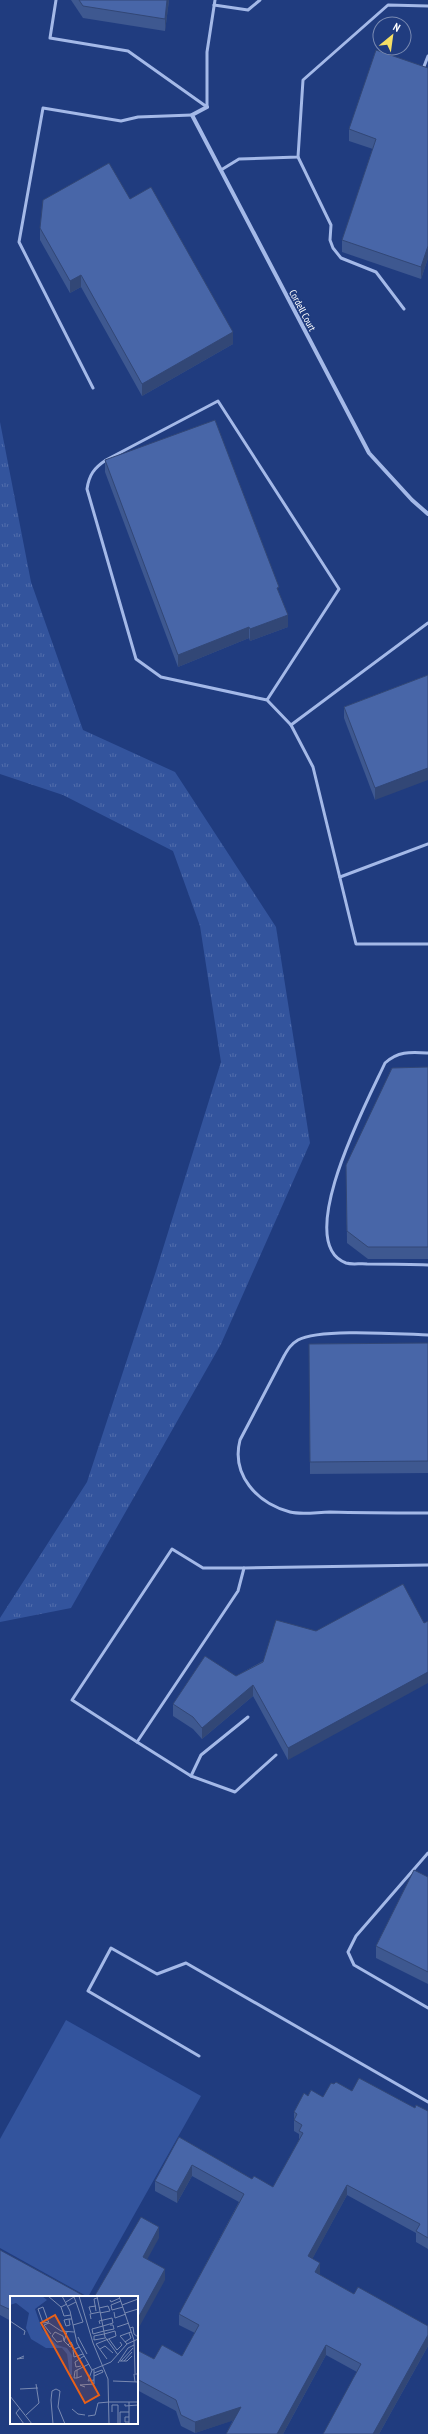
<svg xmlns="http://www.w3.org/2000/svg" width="428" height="2434" font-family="'PT Sans Narrow',sans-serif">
  <defs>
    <pattern id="grass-tufts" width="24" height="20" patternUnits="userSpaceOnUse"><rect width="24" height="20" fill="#33549d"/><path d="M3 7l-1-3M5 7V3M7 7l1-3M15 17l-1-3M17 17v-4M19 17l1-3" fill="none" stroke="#526eac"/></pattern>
  </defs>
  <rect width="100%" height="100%" fill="#203c7f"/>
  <!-- grass -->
  <polygon fill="url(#grass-tufts)" points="0,422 31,582 83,730 175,772 276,927 310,1143 221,1344 71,1608 0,1622 0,1618 87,1482 156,1271 221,1062 200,926 173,851 63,795 0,774"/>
  <!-- pitch -->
  <polygon fill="#33549d" points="66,2020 201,2096 88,2297 0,2248 0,2139"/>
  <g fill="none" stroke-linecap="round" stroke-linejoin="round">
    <!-- lane -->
    <g stroke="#a4b9e8" stroke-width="3">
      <polyline points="56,0 50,38 128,51 207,107 207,52 215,0"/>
      <polyline points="214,5 248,10 260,0"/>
      <polyline points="423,69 428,56"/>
      <polyline points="298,157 331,225 330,240 333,248 341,258 376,272 404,309"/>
      <polyline points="221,170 239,159 298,157 303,80 388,5 428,6"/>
      <polyline points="93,388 19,242 43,108 121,121 138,117 192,115"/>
      <path d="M 267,700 L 339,589 L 218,401 L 106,460 C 94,468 89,475 87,489 L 136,659 L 161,677 L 267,700 L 291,725 L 428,623"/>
      <polyline points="291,725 313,767 356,944 428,944"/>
      <polyline points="340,877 428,844"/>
      <path d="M 428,1053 C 410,1052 398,1051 385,1063 C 370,1096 291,1243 346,1263 C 352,1265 361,1263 367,1264 C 388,1264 408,1264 428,1265"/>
      <path d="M 428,1335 C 400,1334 319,1328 298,1340 C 291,1344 288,1349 284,1356 L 240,1440 C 231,1475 257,1503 290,1512 C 302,1515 318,1512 330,1512 C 363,1513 395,1513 428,1513"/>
      <polyline points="137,1742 72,1700 172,1549 203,1568 244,1568"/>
      <polyline points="276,1755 235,1792 191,1776 137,1742 238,1591 244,1568 428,1565"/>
      <polyline points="191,1776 201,1755 248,1717"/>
      <polyline points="428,1853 356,1936 348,1952 354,1965 428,2008"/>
      <polyline points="199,2056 88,1991 111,1948 157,1974 186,1963 428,2102"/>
    </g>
    <!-- street -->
    <polyline stroke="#a4b9e8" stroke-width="4" points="207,107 192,115 369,453 412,500 428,514"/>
  </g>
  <!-- wall -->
  <g fill="#3e5890">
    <polygon points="71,0 169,0 165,31 83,18"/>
    <polygon points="428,68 428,258 421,279 342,252 342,240 373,149 349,141 349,129"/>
    <polygon points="130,199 233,344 142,396 81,287 70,293 40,240 40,228"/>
    <polygon points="105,460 279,594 288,627 250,641 249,638 178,667 105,472"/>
    <polygon points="428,675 375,800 344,718 344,707"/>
    <polygon points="428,1067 428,1259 368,1259 347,1243 346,1165"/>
    <polygon points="428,1343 428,1473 310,1474 309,1344"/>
    <polygon points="316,1631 288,1760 253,1696 202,1739 193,1729 173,1716 173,1704 236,1676"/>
    <polygon points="428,1877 428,1984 376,1958 376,1946"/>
    <polygon points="334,2084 352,2091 428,2111 428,2249 416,2242 416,2233 347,2195 312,2259 320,2274 319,2275 354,2294 428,2326 428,2346 379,2434 357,2372 326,2355 283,2434 226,2434 233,2420 195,2433 181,2426 176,2411 137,2390 137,2350 154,2359 182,2356 195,2333 179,2325 179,2314 239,2202 192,2176 177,2203 155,2191 155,2181 179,2137 252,2179 273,2187 299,2140 299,2134 294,2131 294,2112 308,2096 323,2097"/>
    <polygon points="0,2250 11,2297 11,2321 0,2315"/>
  </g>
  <!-- shaded-wall -->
  <g fill="#324776">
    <polygon points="167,0 169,0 165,31 165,19"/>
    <polygon points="428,246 428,258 421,279 421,267"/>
    <polygon points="81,275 81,287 70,293 70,281"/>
    <polygon points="233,332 233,344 142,396 142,384"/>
    <polygon points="288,615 288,627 250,641 250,629"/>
    <polygon points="249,627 249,638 178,667 178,655"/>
    <polygon points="428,768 428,780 375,800 375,788"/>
    <polygon points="428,1672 428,1683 288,1760 288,1748"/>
    <polygon points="253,1685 253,1696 202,1739 202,1728"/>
    <polygon points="192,2165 192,2176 177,2203 177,2192"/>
    <polygon points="347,2185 347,2195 308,2267 308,2256"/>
    <polygon points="159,2227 159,2238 143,2267 143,2257"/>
    <polygon points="320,2263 320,2274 315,2283 315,2272"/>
    <polygon points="165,2269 165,2280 137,2331 137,2320"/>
    <polygon points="428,2335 428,2346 379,2434 373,2434"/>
    <polygon points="326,2345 326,2355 283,2434 277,2434"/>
    <polygon points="241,2407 241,2418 195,2433 195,2422"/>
  </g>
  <!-- building -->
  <g fill="#4866a8" stroke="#324776">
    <polygon points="79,0 167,0 165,19 83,6"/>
    <polygon points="376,50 428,68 428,246 421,267 342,240 376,139 349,129"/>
    <polygon points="109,163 130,199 151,187 233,332 142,384 81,275 70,281 40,228 43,200"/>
    <polygon points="215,420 279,587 277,588 288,615 250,629 249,627 178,655 105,460"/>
    <polygon points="428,675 428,768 375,788 344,707"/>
    <polygon points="428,1067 428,1247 368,1247 347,1231 346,1165 392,1068"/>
    <polygon points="428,1343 428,1461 310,1462 309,1344"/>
    <polygon points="403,1584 424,1623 428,1621 428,1672 288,1748 253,1685 202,1728 193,1717 173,1704 205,1656 236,1676 263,1662 276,1620 316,1631"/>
    <polygon points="414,1870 428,1877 428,1972 376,1946"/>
    <polygon points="359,2078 415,2108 416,2105 428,2111 428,2238 416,2231 420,2224 347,2185 308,2256 320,2263 315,2272 354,2294 358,2287 428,2326 428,2335 373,2434 323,2434 361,2364 326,2345 277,2434 226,2434 241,2407 195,2422 181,2415 176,2400 137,2379 137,2350 154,2359 162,2345 182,2356 199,2325 179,2314 244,2194 192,2165 177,2192 155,2181 179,2137 252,2179 254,2176 273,2187 303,2133 299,2131 302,2125 294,2120 297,2114 294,2112 304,2093 308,2096 311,2090 323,2097 331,2083 334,2084 336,2082 352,2091"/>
    <polygon points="141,2217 159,2227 143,2257 165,2269 137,2320 137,2297 94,2297"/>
    <polygon points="0,2250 86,2297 11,2297 11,2310 0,2305"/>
  </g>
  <g text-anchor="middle" stroke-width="3" stroke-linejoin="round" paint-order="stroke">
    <!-- street labels -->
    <g font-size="10" fill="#fff" stroke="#203c7f">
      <text transform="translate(303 310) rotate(62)" y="4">Cordell Court</text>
    </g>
  </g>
  <!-- overview -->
  <g transform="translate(10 2296)">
    <rect width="128" height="128" fill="#203c7f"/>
    <path d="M 0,0 L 32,0 L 37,4 L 25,13 L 32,33 L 47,49 L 57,52 L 62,59 L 62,79 L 60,80 L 57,58 L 52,52 L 36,52 L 21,43 L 16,32 L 19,17 L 6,7 L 0,9 Z" fill="#33549d"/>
    <path fill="none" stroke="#798ab2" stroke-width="1" d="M 38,0 L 51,11 L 57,8M 52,0 L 60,15 L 67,47 L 82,74 L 101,66 L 117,48 L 128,43M 69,0 L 83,47 L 98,83 L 99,128M 87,0 L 95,41 L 108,59M 109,0 L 124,44 L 125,77M 100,4 L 101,6 L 110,2M 111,5 L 101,9 L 102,14 L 113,11M 56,6 L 64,1 L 66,6 L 58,10M 112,9 L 128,3M 33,11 L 38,25 L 39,26 L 33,27 L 28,13 ZM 51,11 L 54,20 L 61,19M 89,12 L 98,10 L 100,15 L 90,17M 86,15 L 84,3 L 87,2M 104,16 L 105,22 L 116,18M 81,17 L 79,11 L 86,10M 115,17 L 128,13M 59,23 L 60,29 L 56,30 L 54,24 L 59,23 L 62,23M 81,23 L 80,18 L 90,16M 0,25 L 15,35 L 14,39M 39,27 L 51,35 L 64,36M 39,27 L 34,29 L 41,38M 90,28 L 89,25 L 102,22 L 103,27 L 93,30M 63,29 L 73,26 L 66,6M 93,30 L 82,33 L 83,38 L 94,35M 107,31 L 119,27M 120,32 L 123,31 L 124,38 L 128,41M 94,35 L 104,33 L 103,29 L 100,29M 94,38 L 84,40 L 84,44 L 95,42M 94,38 L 105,35 L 106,40 L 96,44M 68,41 L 77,58M 99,43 L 107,54 L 112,49 L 110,46M 96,44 L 86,48 L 97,63M 52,45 L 47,46 L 42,40 L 45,36 L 53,40 L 54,45 L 57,36M 54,45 L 60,51 L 63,50 L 61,46 L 58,49M 115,46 L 121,42 L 119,37M 117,48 L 110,40 L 121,36M 69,51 L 63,54 L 64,61 L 73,58M 90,53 L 95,50 L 103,57M 14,62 L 7,63 L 14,60M 110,65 L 117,65 L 122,60M 111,65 L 123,52M 114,65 L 122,56M 108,67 L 118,52 L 124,49M 71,70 L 66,71 L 65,66 L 74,60M 82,74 L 78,85 L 84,84M 84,77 L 92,74 L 93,76 L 84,80M 72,80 L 67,82 L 67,74 L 79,68M 67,82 L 64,82 L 65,75 L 67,74M 103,85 L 128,86M 125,86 L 124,78 L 128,78M 75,91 L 70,89 L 84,88 L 84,74M 10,93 L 28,92M 0,100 L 22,128M 99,106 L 128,106M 119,106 L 119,128M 115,108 L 115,110 L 128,109M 10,112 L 6,117 L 14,128M 62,113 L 68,118 L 75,119M 102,116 L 102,109 L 108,109 L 108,128M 16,119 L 29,107 L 26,88M 78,120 L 85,119 L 88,107 L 99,106M 119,121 L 115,121 L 115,126 L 119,126M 43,128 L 41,104 L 42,95 L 46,93 L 50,95 L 48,111 L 55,128M 110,128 L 110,116 L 119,116"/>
    <path fill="#e96118" fill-opacity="0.15" stroke="#e96118" stroke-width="2" d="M 45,19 L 89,99 L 75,107 L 31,27 Z"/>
    <rect width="128" height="128" fill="none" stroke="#fff" stroke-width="2"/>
  </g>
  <!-- north arrow -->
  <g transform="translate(392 36) rotate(29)"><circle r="19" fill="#203c7f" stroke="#798ab2"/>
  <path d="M0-3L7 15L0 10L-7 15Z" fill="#f5df64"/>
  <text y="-6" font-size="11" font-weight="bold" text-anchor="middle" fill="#ffffff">N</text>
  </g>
</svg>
